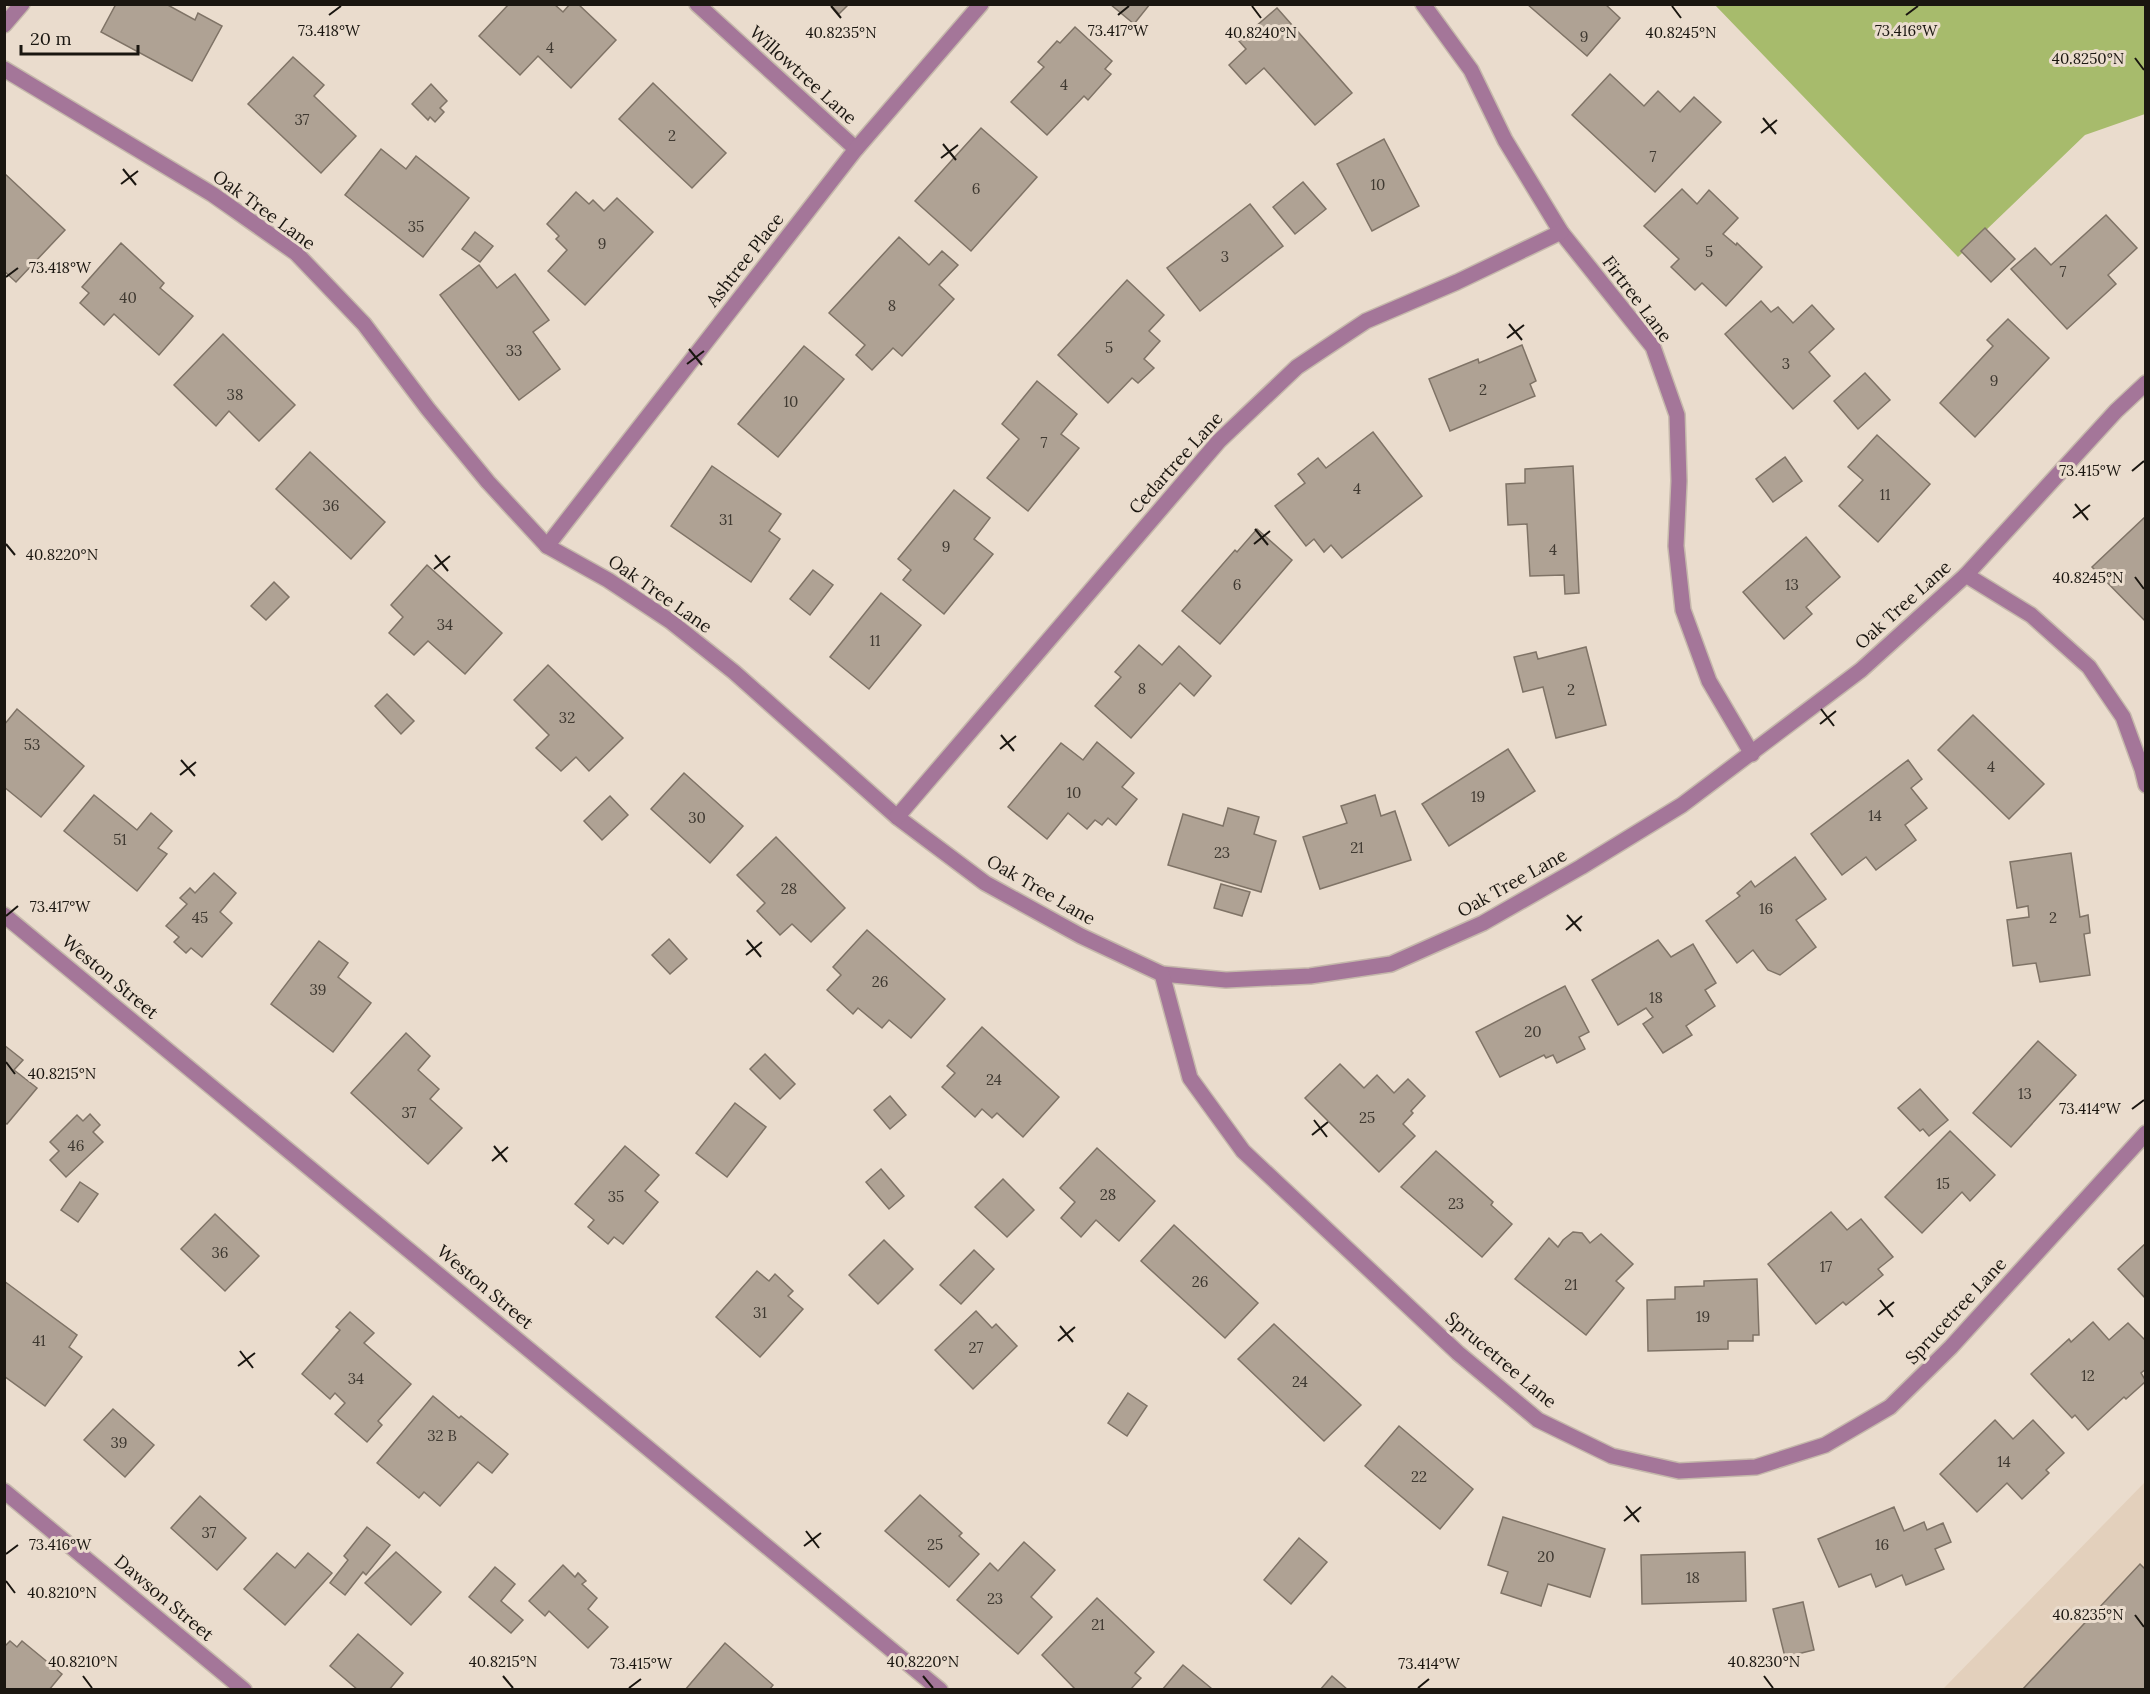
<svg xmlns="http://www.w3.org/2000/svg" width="2150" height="1694" font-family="Lora,serif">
  <rect width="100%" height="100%" fill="#eadccd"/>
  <!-- built -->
  <polygon fill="#e3d0bc" points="2145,1482 2145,1689 1943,1689"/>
  <!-- forest -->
  <polygon fill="#a7bb6c" points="1715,5 2145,5 2145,114 2085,135 1958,257"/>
  <!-- building -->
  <g fill="#afa294" stroke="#7f7366" stroke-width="1.5">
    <polygon points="116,4 166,4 195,20 198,13 222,26 192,81 101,32"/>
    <polygon points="509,4 554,4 563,12 570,4 578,4 616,40 571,88 538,56 520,75 479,36"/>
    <polygon points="830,4 849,4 839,14"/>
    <polygon points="1110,4 1150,4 1134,24"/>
    <polygon points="1527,4 1605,4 1620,18 1587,56"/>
    <polygon points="1277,8 1352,93 1315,125 1264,68 1246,84 1229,65 1246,49 1239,41"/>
    <polygon points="1075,27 1112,61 1105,69 1111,74 1088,100 1084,96 1047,135 1011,102 1044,67 1038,62 1057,41 1060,43"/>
    <polygon points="293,57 324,85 314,96 356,136 321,173 248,104"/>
    <polygon points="1610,74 1644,106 1658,91 1680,112 1694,97 1721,122 1655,192 1572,115"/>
    <polygon points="653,83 726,153 692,188 619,119"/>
    <polygon points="431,84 447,101 440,108 444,112 435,122 430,117 428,120 412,104"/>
    <polygon points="981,128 1037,177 971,251 915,201"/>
    <polygon points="1384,139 1419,206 1372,231 1337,164"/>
    <polygon points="381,149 406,169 416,156 469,198 423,257 345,195"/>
    <polygon points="4,173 65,230 16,282 4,271"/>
    <polygon points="1303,182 1326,209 1295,234 1273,207"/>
    <polygon points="1682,189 1697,204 1709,190 1738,218 1723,234 1736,245 1737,243 1762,267 1726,306 1702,283 1695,290 1671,267 1679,259 1644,226"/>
    <polygon points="576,192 589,204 593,200 604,211 617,198 653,232 585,305 548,271 567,250 556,239 559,236 547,224"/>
    <polygon points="1250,204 1283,246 1200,311 1167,268"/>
    <polygon points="2106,215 2137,248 2108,275 2116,284 2067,329 2011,269 2035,248 2051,265"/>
    <polygon points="1985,228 2015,259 1991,282 1961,251"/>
    <polygon points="475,232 493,246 480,262 462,249"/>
    <polygon points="899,237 929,265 942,251 958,265 939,285 954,299 902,356 893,348 872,370 856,355 865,345 829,313"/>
    <polygon points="121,243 164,283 160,288 193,316 159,355 114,314 104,325 80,303 89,293 82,287"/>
    <polygon points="479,265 497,288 515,274 549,320 533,332 560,369 519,400 440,295"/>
    <polygon points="1127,280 1164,315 1149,331 1160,341 1144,359 1154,368 1138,383 1132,378 1108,403 1058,355"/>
    <polygon points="1761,301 1771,312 1778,307 1793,323 1812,305 1834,329 1809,352 1830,376 1793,409 1725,334"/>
    <polygon points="2008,319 2049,358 1975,437 1940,403 1993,346 1987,340"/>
    <polygon points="223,334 295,405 259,441 229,411 216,426 174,385"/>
    <polygon points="1522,345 1536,381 1530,384 1535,396 1450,431 1429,379 1478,359 1479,363"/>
    <polygon points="804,346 844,379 778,457 738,424"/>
    <polygon points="1865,373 1890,400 1858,429 1834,401"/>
    <polygon points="1037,381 1077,414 1061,434 1079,448 1028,511 987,478 1019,439 1002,424"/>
    <polygon points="1373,432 1422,496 1342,558 1331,545 1324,552 1314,539 1306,546 1275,506 1305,483 1298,474 1318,458 1326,468"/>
    <polygon points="1877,435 1930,484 1878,542 1839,506 1863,480 1848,467"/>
    <polygon points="310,452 385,522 351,559 276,489"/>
    <polygon points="1785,457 1802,481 1773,502 1756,479"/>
    <polygon points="712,466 781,514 769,531 780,539 751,582 671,526"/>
    <polygon points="1573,466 1579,593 1565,594 1564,575 1530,576 1527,524 1508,525 1506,484 1525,483 1525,469"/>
    <polygon points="954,490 990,518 974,539 993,554 944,614 903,580 911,570 898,559"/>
    <polygon points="2146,516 2146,622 2092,567"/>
    <polygon points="1257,529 1292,560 1220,644 1182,611 1235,550 1237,552"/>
    <polygon points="1806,537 1840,577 1806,607 1812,614 1784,639 1743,592"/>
    <polygon points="427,565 502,633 465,674 428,641 414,655 389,633 403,617 391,605"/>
    <polygon points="813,570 833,585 810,615 790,599"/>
    <polygon points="274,582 289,597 266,620 251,606"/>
    <polygon points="881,593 921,625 869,689 830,657"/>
    <polygon points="1139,645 1162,665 1179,646 1211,676 1194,696 1180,683 1131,738 1095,706 1121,677 1115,672"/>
    <polygon points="1586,647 1606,725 1556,738 1543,687 1523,692 1514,657 1536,652 1538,659"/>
    <polygon points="548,665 623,738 589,771 576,757 561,771 536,748 549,735 514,700"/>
    <polygon points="387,694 414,721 401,734 375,706"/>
    <polygon points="17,709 84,766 41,817 4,787 4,725"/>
    <polygon points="1973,715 2044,784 2009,819 1938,750"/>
    <polygon points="1097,742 1134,773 1122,787 1137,799 1116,825 1108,818 1102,825 1095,820 1087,829 1068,813 1047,839 1008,807 1061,743 1083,760"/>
    <polygon points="1508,749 1535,791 1449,846 1422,804"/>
    <polygon points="1908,760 1922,779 1911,788 1927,808 1905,825 1916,840 1876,870 1866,857 1842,875 1811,834"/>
    <polygon points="684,773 743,826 710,863 651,809"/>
    <polygon points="94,795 137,830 151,813 172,831 158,848 167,854 137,891 64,831"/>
    <polygon points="1375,795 1381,816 1395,811 1411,860 1320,889 1303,837 1347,823 1341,806"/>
    <polygon points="610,796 628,815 602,840 584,821"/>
    <polygon points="1228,808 1259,817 1254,834 1276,841 1261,892 1168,865 1183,814 1223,826"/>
    <polygon points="776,837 845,908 811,942 792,924 780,935 757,911 765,903 737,875"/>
    <polygon points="2071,853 2080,917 2088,915 2090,933 2084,934 2090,975 2040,982 2036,963 2013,966 2007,920 2029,917 2028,906 2017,908 2010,862"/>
    <polygon points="1795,857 1826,899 1796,920 1816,947 1780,975 1768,970 1753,950 1737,963 1706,921 1740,896 1737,893 1751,881 1755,887"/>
    <polygon points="214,873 236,893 220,912 232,923 202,957 191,948 186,953 174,942 179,937 166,926 187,904 180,898 190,888 195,893"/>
    <polygon points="1221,884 1250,892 1242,916 1214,908"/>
    <polygon points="867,930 945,999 911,1038 889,1020 882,1028 858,1008 853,1014 827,990 841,975 833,967"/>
    <polygon points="669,939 687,959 670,974 652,955"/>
    <polygon points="1658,940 1671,957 1693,944 1716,983 1705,990 1715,1006 1686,1026 1692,1035 1663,1053 1643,1024 1653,1017 1646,1008 1618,1025 1592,980"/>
    <polygon points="319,941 348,963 338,977 371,1003 333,1052 271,1004"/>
    <polygon points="1565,986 1589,1032 1579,1037 1585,1049 1557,1063 1553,1055 1546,1058 1544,1055 1500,1077 1476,1032"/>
    <polygon points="982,1027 1059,1097 1023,1137 997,1113 992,1118 982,1109 975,1117 942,1087 955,1073 947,1066"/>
    <polygon points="406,1033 430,1056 418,1070 439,1089 430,1099 462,1128 428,1164 351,1093"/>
    <polygon points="2038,1041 2076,1075 2011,1147 1973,1113"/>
    <polygon points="4,1045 23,1060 14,1070 37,1088 7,1124 4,1122"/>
    <polygon points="765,1054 795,1084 780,1099 750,1069"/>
    <polygon points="1340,1064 1364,1088 1377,1075 1394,1093 1408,1079 1425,1096 1411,1111 1413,1113 1403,1124 1415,1136 1379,1172 1305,1098"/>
    <polygon points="1920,1089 1948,1120 1929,1136 1923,1129 1920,1131 1898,1108"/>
    <polygon points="890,1096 906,1115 890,1129 874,1110"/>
    <polygon points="735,1103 766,1127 727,1177 696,1153"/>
    <polygon points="90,1114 100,1125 93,1132 103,1142 66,1177 50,1160 59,1151 50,1142 77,1115 83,1121"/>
    <polygon points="1950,1131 1995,1175 1970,1201 1962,1192 1922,1233 1885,1197"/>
    <polygon points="625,1146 659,1175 645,1191 658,1202 623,1244 614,1237 608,1244 588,1227 594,1220 575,1204"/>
    <polygon points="1097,1148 1155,1201 1119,1241 1096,1220 1081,1237 1061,1218 1075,1202 1060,1188"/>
    <polygon points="1436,1151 1493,1202 1491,1205 1512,1224 1482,1257 1401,1187"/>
    <polygon points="881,1169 904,1196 889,1209 866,1182"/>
    <polygon points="1003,1179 1034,1210 1007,1237 975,1207"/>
    <polygon points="80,1182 98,1194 78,1222 61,1210"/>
    <polygon points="1831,1212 1847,1230 1861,1219 1893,1257 1878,1269 1883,1275 1846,1305 1843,1302 1816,1324 1768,1264"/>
    <polygon points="215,1214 259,1256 225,1291 181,1249"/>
    <polygon points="1174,1225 1258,1303 1225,1338 1141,1261"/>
    <polygon points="1573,1232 1582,1233 1590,1243 1601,1234 1633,1264 1616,1281 1624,1288 1586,1335 1515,1279 1549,1238 1558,1247 1563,1240"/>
    <polygon points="884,1240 913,1269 878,1304 849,1275"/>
    <polygon points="2146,1243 2146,1299 2118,1269"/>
    <polygon points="974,1250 994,1269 961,1304 940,1285"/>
    <polygon points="757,1271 769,1281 775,1274 793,1291 788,1296 803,1309 760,1357 716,1317"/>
    <polygon points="1757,1279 1759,1335 1753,1335 1753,1341 1728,1341 1728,1349 1648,1351 1647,1300 1675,1299 1675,1287 1704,1286 1704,1281"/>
    <polygon points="4,1281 77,1335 69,1347 82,1357 45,1406 4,1376"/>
    <polygon points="976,1311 992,1328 996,1324 1017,1346 973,1389 935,1350"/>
    <polygon points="350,1312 374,1333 364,1343 411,1384 378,1421 382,1425 367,1442 335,1414 345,1403 335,1393 330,1399 302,1374 340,1330 336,1327"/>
    <polygon points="2093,1322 2109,1340 2128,1323 2146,1341 2146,1369 2141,1373 2146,1381 2126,1399 2124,1397 2088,1430 2075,1415 2072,1418 2031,1374 2069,1339 2071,1342"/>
    <polygon points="1274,1324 1361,1405 1324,1441 1238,1359"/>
    <polygon points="1128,1393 1147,1406 1127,1436 1108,1423"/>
    <polygon points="433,1396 459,1418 461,1416 508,1454 492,1473 478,1462 440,1506 424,1492 419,1498 377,1463"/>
    <polygon points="113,1409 154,1445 125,1477 84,1440"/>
    <polygon points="1995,1420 2013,1439 2033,1420 2064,1453 2046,1470 2049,1473 2022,1499 2007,1483 1977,1512 1940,1474"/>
    <polygon points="1399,1426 1473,1489 1440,1529 1365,1466"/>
    <polygon points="920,1495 962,1533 959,1536 979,1554 949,1587 885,1531"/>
    <polygon points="200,1496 246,1538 217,1570 171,1528"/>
    <polygon points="1894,1507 1904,1531 1924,1522 1927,1530 1943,1523 1951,1542 1935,1549 1944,1569 1906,1585 1902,1575 1876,1587 1871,1574 1839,1587 1818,1539"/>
    <polygon points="1503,1517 1605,1549 1590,1597 1548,1584 1541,1606 1501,1593 1508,1572 1488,1565"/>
    <polygon points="367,1527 390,1545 366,1575 363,1572 345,1595 330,1583 348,1560 344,1556"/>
    <polygon points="1299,1538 1327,1562 1291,1604 1264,1580"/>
    <polygon points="1024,1542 1055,1570 1031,1597 1052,1617 1018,1654 957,1600 990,1563 998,1571"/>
    <polygon points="396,1552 441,1592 411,1625 365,1583"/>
    <polygon points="1745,1552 1746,1601 1642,1604 1641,1555"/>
    <polygon points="277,1553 295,1568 308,1553 332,1573 285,1625 244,1589"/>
    <polygon points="2140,1564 2146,1570 2146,1690 2022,1690"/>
    <polygon points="563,1565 575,1577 578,1573 586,1581 582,1584 597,1598 588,1609 608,1627 588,1648 549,1611 545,1616 529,1601"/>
    <polygon points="495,1567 515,1584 501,1601 523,1620 511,1633 469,1597"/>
    <polygon points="1097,1598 1154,1652 1135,1673 1141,1678 1130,1690 1076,1690 1042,1655"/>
    <polygon points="1803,1602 1814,1650 1785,1657 1773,1609"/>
    <polygon points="358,1634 403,1673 389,1690 358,1690 330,1666"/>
    <polygon points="10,1641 17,1647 22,1641 62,1674 49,1690 4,1690 4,1647"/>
    <polygon points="725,1643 773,1685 769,1690 685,1690"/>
    <polygon points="1183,1665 1211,1688 1211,1690 1162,1690"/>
    <polygon points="1332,1676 1348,1690 1320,1690"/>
  </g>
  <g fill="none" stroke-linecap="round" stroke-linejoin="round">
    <defs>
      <g id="minor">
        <polyline points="697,4 856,149"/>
        <polyline points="1423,4 1471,70 1505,140 1561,232 1653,347 1677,415 1679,481 1676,546 1683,610 1709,681 1752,754"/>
        <polyline points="4,25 22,4"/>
        <polyline points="4,69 212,194 296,253 364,324 428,409 488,482 547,546 608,580 670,621 734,672 897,817 985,883 1081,936 1162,974 1226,980 1310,976 1391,964 1483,923 1581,867 1682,805 1861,670 1966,575 2116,411 2146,383"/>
        <polyline points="547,546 856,149 981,4"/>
        <polyline points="1966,575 2031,615 2089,667 2123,717 2142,769 2146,785"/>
        <polyline points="897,817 1219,441 1297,367 1366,321 1457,282 1561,232"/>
        <polyline points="4,915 940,1690"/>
        <polyline points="1162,974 1190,1078 1243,1151 1458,1353 1538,1420 1612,1456 1679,1471 1756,1467 1825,1445 1890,1407 1951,1347 2146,1133"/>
        <polyline points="4,1491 244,1690"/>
      </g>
    </defs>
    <!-- minor casing -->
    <use href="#minor" stroke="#c5b8ab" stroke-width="18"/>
    <!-- minor -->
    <use href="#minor" stroke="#a47699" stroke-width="15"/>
  </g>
  <!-- ticks -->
  <path fill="none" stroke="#1a1610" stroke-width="2" d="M 831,6 L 841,18M 1252,6 L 1261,18M 1672,6 L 1681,18M 329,15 L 341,6M 1118,15 L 1129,6M 1906,15 L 1918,6M 2135,58 L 2144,70M 1763,118 L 1776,134M 1761,133 L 1777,120M 943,144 L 956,160M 941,158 L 958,145M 123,169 L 136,185M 121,184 L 138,171M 6,277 L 18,268M 1509,324 L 1522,340M 1507,338 L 1524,325M 689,349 L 702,365M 687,364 L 704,351M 2132,471 L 2144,461M 2075,504 L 2088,520M 2073,518 L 2090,505M 1255,529 L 1268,545M 6,544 L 15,555M 1254,544 L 1270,531M 435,555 L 448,571M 434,569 L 450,556M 2135,577 L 2144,589M 1821,709 L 1834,726M 1820,724 L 1836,711M 1001,735 L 1014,751M 1000,749 L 1016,736M 181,760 L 195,776M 180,775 L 196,762M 1567,915 L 1581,931M 6,916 L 18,906M 1566,930 L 1582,916M 747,940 L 761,957M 746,955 L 762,942M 6,1062 L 15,1074M 2132,1109 L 2144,1100M 1314,1120 L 1327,1137M 1312,1135 L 1328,1122M 494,1146 L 507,1162M 492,1161 L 508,1147M 1880,1300 L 1893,1317M 1878,1315 L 1894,1302M 1060,1326 L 1073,1342M 1058,1341 L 1075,1327M 240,1351 L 253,1368M 238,1366 L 255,1353M 1626,1506 L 1639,1522M 1624,1521 L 1641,1507M 806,1531 L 819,1548M 804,1546 L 821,1533M 6,1554 L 18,1545M 6,1581 L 15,1593M 2135,1615 L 2144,1627M 83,1676 L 92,1688M 503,1676 L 513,1688M 923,1676 L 933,1688M 1764,1676 L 1773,1688M 629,1688 L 641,1679M 1418,1688 L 1429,1679"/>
  <g text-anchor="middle" stroke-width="6" stroke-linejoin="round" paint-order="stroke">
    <!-- number labels -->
    <g font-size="15" fill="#3f3931">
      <text x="1584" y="42">9</text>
      <text x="550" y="53">4</text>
      <text x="1064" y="90">4</text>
      <text x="302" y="125">37</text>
      <text x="672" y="141">2</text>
      <text x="1653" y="162">7</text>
      <text x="1378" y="190">10</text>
      <text x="976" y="194">6</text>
      <text x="416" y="232">35</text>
      <text x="602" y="249">9</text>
      <text x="1709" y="257">5</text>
      <text x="1225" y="262">3</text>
      <text x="2063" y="277">7</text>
      <text x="128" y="303">40</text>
      <text x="892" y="311">8</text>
      <text x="1109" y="353">5</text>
      <text x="514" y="356">33</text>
      <text x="1786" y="369">3</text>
      <text x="1994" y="386">9</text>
      <text x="1483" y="395">2</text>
      <text x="235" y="400">38</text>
      <text x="791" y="407">10</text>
      <text x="1044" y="448">7</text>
      <text x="1357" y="494">4</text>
      <text x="1885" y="500">11</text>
      <text x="331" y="511">36</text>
      <text x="726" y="525">31</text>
      <text x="946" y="552">9</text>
      <text x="1553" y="555">4</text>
      <text x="1237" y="590">6</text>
      <text x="1792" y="590">13</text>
      <text x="445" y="630">34</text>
      <text x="875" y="646">11</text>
      <text x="1142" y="694">8</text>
      <text x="1571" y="695">2</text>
      <text x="567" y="723">32</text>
      <text x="32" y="750">53</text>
      <text x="1991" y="772">4</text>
      <text x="1074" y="798">10</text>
      <text x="1478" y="802">19</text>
      <text x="1875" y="821">14</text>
      <text x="697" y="823">30</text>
      <text x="120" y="845">51</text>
      <text x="1357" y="853">21</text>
      <text x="1222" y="858">23</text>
      <text x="789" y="894">28</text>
      <text x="1766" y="914">16</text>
      <text x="200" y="923">45</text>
      <text x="2053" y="923">2</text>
      <text x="880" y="987">26</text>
      <text x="318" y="995">39</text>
      <text x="1656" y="1003">18</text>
      <text x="1533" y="1037">20</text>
      <text x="994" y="1085">24</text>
      <text x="2025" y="1099">13</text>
      <text x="409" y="1118">37</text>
      <text x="1367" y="1123">25</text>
      <text x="76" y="1151">46</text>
      <text x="1943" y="1189">15</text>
      <text x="1108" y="1200">28</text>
      <text x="616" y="1202">35</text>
      <text x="1456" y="1209">23</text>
      <text x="220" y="1258">36</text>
      <text x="1826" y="1272">17</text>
      <text x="1200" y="1287">26</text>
      <text x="1571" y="1290">21</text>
      <text x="760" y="1318">31</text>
      <text x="1703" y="1322">19</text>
      <text x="39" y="1346">41</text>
      <text x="976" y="1353">27</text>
      <text x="2088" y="1381">12</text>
      <text x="356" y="1384">34</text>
      <text x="1300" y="1387">24</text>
      <text x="442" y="1441">32 B</text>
      <text x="119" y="1448">39</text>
      <text x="2004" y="1467">14</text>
      <text x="1419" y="1482">22</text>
      <text x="209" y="1538">37</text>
      <text x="935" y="1550">25</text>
      <text x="1882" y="1550">16</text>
      <text x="1546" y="1562">20</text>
      <text x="1693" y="1583">18</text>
      <text x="995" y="1604">23</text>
      <text x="1098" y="1630">21</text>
    </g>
    <!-- street labels -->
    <g font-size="18" fill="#1a1610" stroke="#eadccd">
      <text transform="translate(803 75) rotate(42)" y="6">Willowtree Lane</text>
      <text transform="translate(264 210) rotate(36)" y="6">Oak Tree Lane</text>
      <text transform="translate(745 260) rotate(-52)" y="6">Ashtree Place</text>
      <text transform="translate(1637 299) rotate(53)" y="6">Firtree Lane</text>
      <text transform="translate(1176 463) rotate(-48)" y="6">Cedartree Lane</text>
      <text transform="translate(660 594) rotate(35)" y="6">Oak Tree Lane</text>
      <text transform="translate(1903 605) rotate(-42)" y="6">Oak Tree Lane</text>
      <text transform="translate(1512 883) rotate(-29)" y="6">Oak Tree Lane</text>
      <text transform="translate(1041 890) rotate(30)" y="6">Oak Tree Lane</text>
      <text transform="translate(110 977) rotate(40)" y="6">Weston Street</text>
      <text transform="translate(485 1287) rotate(40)" y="6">Weston Street</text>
      <text transform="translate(1956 1311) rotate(-47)" y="6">Sprucetree Lane</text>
      <text transform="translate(1501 1360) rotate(40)" y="6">Sprucetree Lane</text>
      <text transform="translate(164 1598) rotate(40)" y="6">Dawson Street</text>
    </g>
  </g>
  <g font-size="15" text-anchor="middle" fill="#1a1610" stroke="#eadccd" stroke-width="6" stroke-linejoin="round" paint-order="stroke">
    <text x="1906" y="36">73.416°W</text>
    <text x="329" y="36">73.418°W</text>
    <text x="1118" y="36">73.417°W</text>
    <text x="841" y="38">40.8235°N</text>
    <text x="1261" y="38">40.8240°N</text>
    <text x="1681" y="38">40.8245°N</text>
    <text x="2088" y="64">40.8250°N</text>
    <text x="60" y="273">73.418°W</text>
    <text x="2090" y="476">73.415°W</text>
    <text x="62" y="560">40.8220°N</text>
    <text x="2088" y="583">40.8245°N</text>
    <text x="60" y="912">73.417°W</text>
    <text x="62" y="1079">40.8215°N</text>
    <text x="2090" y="1114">73.414°W</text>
    <text x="60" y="1550">73.416°W</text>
    <text x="62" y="1598">40.8210°N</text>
    <text x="2088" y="1620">40.8235°N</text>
    <text x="83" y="1667">40.8210°N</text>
    <text x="503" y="1667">40.8215°N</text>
    <text x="923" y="1667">40.8220°N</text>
    <text x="1764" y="1667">40.8230°N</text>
    <text x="641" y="1669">73.415°W</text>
    <text x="1429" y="1669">73.414°W</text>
  </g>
  <!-- border -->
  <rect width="2150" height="1694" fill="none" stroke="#1a1610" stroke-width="12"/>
  <!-- scale -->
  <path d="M21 45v9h117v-9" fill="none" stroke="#1a1610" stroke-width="3"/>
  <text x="30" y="45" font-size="18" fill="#1a1610" stroke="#eadccd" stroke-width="4.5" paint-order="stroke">20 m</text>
</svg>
